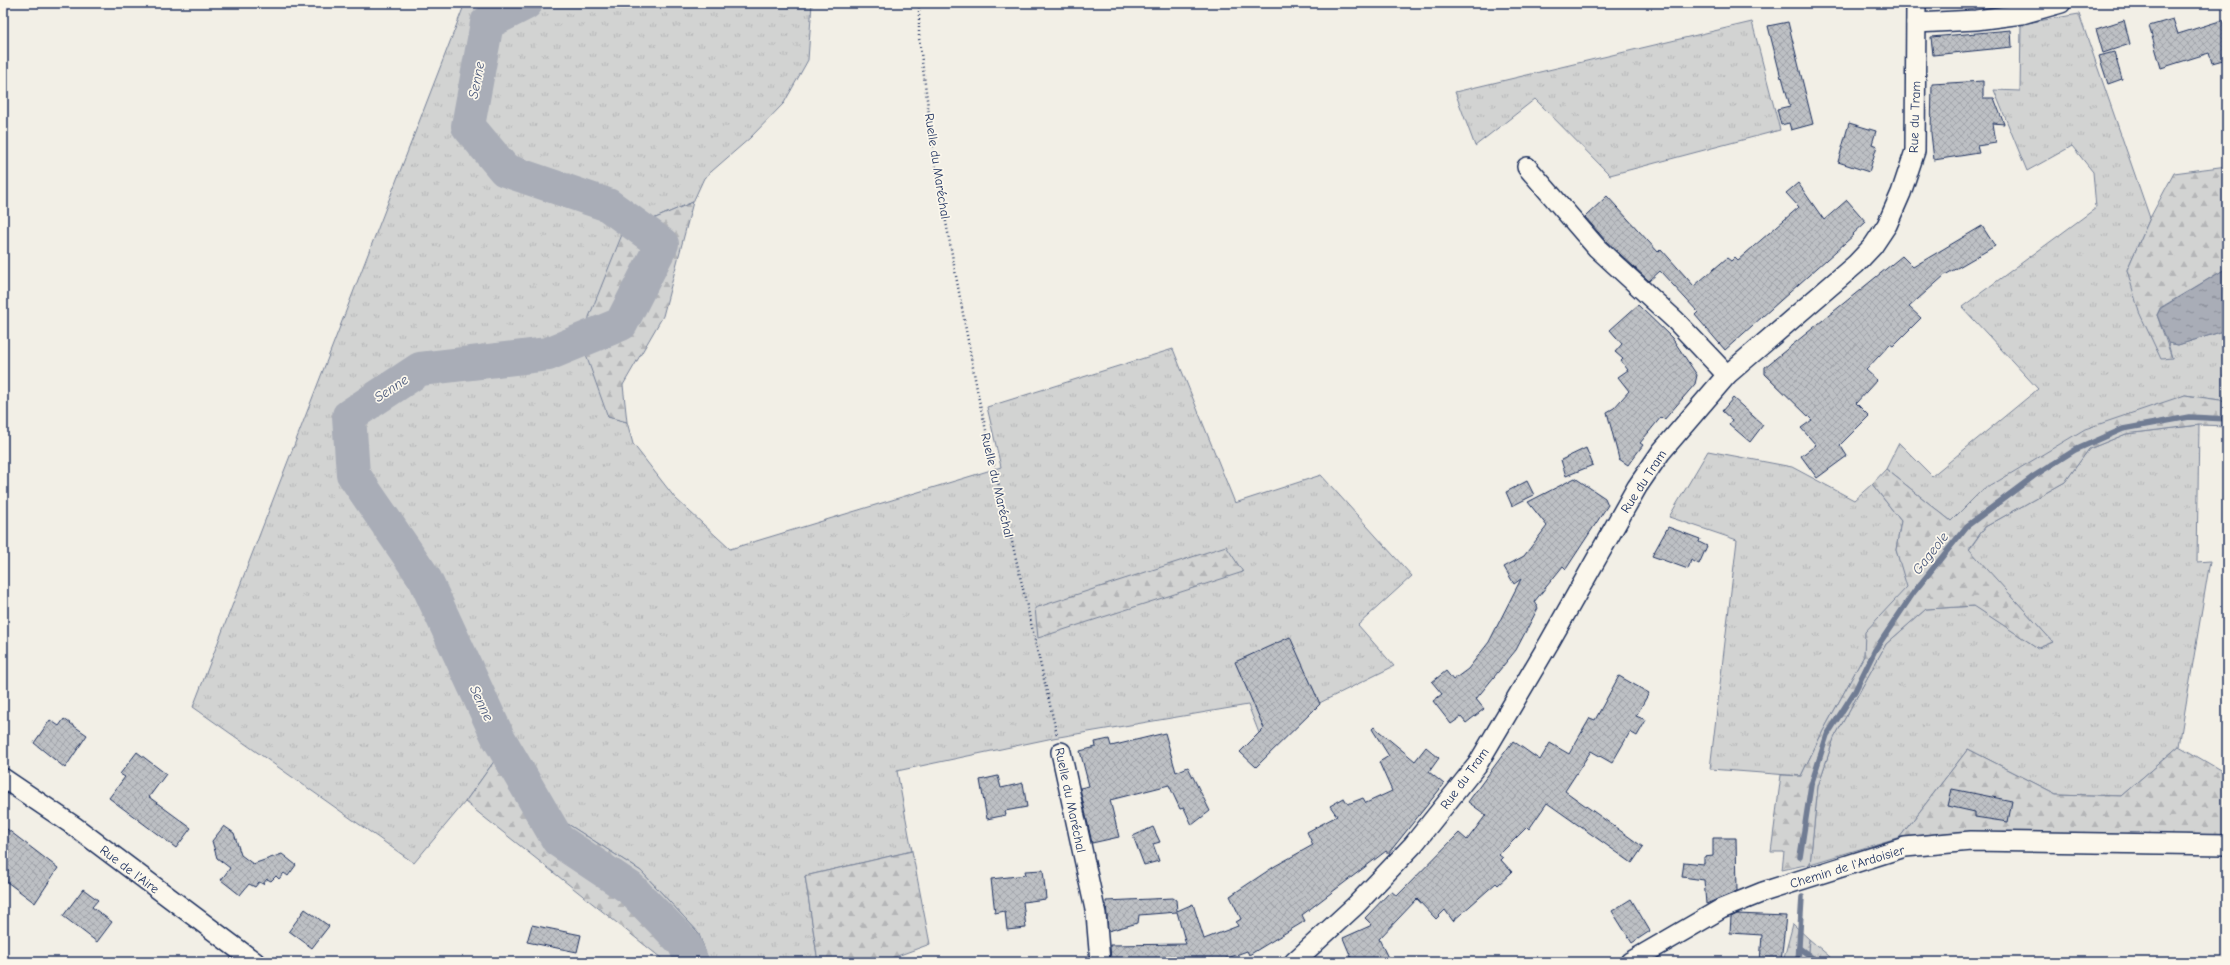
<svg xmlns="http://www.w3.org/2000/svg" width="2230" height="965" font-family="'Comic Neue',sans-serif">
  <defs>
    <pattern id="grass-tufts" width="24" height="20" patternUnits="userSpaceOnUse"><rect width="24" height="20" fill="#d2d3d2"/><path d="M3 7l-1-3M5 7V3M7 7l1-3M15 17l-1-3M17 17v-4M19 17l1-3" fill="none" stroke="#b4b5b7"/></pattern>
    <pattern id="forest-firs" width="22" height="20" patternUnits="userSpaceOnUse"><rect width="22" height="20" fill="#d2d3d2"/><path d="M5 1l3.5 6h-7zM16 11l3.5 6h-7z" fill="#b4b5b7"/></pattern>
    <pattern id="water-ripples" width="26" height="14" patternUnits="userSpaceOnUse"><rect width="26" height="14" fill="#a9adb7"/><path d="M2 4q2-2 4 0t4 0M15 11q2-2 4 0t4 0" fill="none" stroke="#898d98"/></pattern>
    <pattern id="building-cross-hatch" width="8" height="8" patternUnits="userSpaceOnUse"><rect width="8" height="8" fill="#bdc0c4"/><path d="M0 0l8 8M0 8l8-8" fill="none" stroke="#a2a5ab"/></pattern>
  </defs>
  <rect width="100%" height="100%" fill="#f2efe6"/>
  <filter id="ink" filterUnits="userSpaceOnUse"><feTurbulence type="fractalNoise" baseFrequency=".025" numOctaves="2"/><feDisplacementMap in="SourceGraphic" scale="8" xChannelSelector="R" yChannelSelector="G"/><feConvolveMatrix kernelMatrix="1 2 1 2 8 2 1 2 1" color-interpolation-filters="sRGB"/></filter>
  <g filter="url(#ink)">
    <!-- grass -->
    <g fill="url(#grass-tufts)" stroke="#768198">
      <polygon points="465,3 812,3 808,60 784,103 750,138 704,178 693,202 623,232 608,417 627,422 633,444 675,498 730,549 1001,467 987,407 1173,349 1235,503 1321,475 1412,576 1358,625 1394,666 1259,733 1248,705 1053,738 897,771 912,851 805,876 818,962 709,962 698,932 641,871 560,819 513,735 465,802 414,863 193,707"/>
      <polygon points="2079,14 2150,218 2127,270 2172,358 2168,343 2178,345 2227,330 2227,401 2185,395 1980,492 1951,521 1886,469 1899,443 1932,476 2038,389 1962,307 2096,208 2093,172 2072,146 2027,171 1994,90 2020,91 2021,24"/>
      <polygon points="1752,22 1780,130 1610,175 1535,99 1475,146 1455,92"/>
      <polygon points="2199,425 2197,562 2210,561 2179,746 2121,796 2056,794 1968,749 1900,837 1810,864 1818,786 1834,738 1886,644 1926,609 1975,606 2038,648 2053,642 1969,550 1985,527 2065,482 2089,449 2126,434"/>
      <polygon points="1708,451 1792,467 1854,500 1872,484 1901,521 1896,550 1908,587 1866,632 1864,656 1823,731 1801,776 1710,769 1737,540 1669,517"/>
      <polygon points="1809,939 1836,962 1807,962"/>
    </g>
    <!-- forest -->
    <g fill="url(#forest-firs)" stroke="#768198">
      <polygon points="2227,166 2227,268 2160,308 2157,315 2172,358 2161,359 2139,312 2127,270 2150,218 2174,173"/>
      <polygon points="693,202 663,316 623,385 627,422 608,417 586,355 589,317 623,232"/>
      <polygon points="2185,395 2227,401 2227,426 2199,425 2126,434 2089,449 2065,482 1985,527 1969,549 2053,642 2038,648 1974,606 1926,609 1886,644 1834,738 1818,786 1810,864 1782,870 1784,852 1771,852 1781,775 1801,776 1823,731 1864,656 1865,632 1907,587 1896,550 1901,521 1872,484 1886,469 1951,521 1980,492 2085,429"/>
      <polygon points="1226,546 1243,572 1038,638 1035,608"/>
      <polygon points="513,735 560,819 641,871 698,932 709,962 661,962 661,958 465,802"/>
      <polygon points="2179,746 2227,774 2227,836 1959,832 1900,837 1968,749 2056,794 2121,796"/>
      <polygon points="912,851 930,944 881,962 818,962 805,876"/>
      <polygon points="1793,924 1809,939 1807,962 1783,962"/>
    </g>
    <!-- water -->
    <polygon fill="url(#water-ripples)" stroke="#707b93" points="2227,268 2227,330 2178,345 2168,343 2157,315 2161,308"/>
    <g fill="none" stroke-linecap="round" stroke-linejoin="round">
      <!-- stream -->
      <g stroke="#707b93" stroke-width="5.5">
        <polyline points="1800,857 1811,785 1827,735 1855,691 1875,650 1914,592 1967,526 2034,476 2075,450 2123,429 2189,417 2227,419"/>
        <polyline points="1799,948 1818,962"/>
        <polyline points="1798,962 1802,897"/>
      </g>
      <!-- river -->
      <polyline stroke="#a9adb7" stroke-width="34" points="526,3 487,23 468,126 505,170 608,205 662,244 621,324 548,354 420,369 349,416 353,474 425,579 498,737 558,840 630,888 684,943 692,962"/>
    </g>
    <!-- building -->
    <g fill="url(#building-cross-hatch)" stroke="#1b2f5e">
      <polygon points="2173,19 2178,34 2223,20 2227,33 2227,59 2212,63 2209,53 2161,68 2149,26"/>
      <polygon points="2124,20 2130,44 2103,53 2096,29"/>
      <polygon points="1788,22 1813,124 1791,130 1789,123 1781,125 1777,109 1790,106 1782,77 1781,78 1768,26"/>
      <polygon points="2011,30 2012,47 1933,55 1931,37"/>
      <polygon points="2114,52 2122,79 2108,84 2099,56"/>
      <polygon points="1983,81 1983,98 1994,98 2004,124 1993,123 1996,143 1977,146 1979,153 1934,160 1931,133 1932,84"/>
      <polygon points="1849,123 1876,131 1872,144 1877,146 1869,172 1838,162"/>
      <polygon points="1798,183 1824,220 1847,200 1866,222 1853,234 1854,235 1725,350 1695,315 1698,312 1660,271 1649,281 1605,240 1585,217 1607,196 1658,252 1661,249 1694,286 1727,258 1731,261 1735,257 1738,260 1799,207 1786,193"/>
      <polygon points="1982,226 1995,246 1945,275 1909,307 1921,318 1893,346 1890,344 1866,370 1877,380 1856,403 1869,416 1840,445 1847,456 1817,478 1801,456 1816,445 1801,428 1812,420 1765,374 1765,367 1902,256 1913,267"/>
      <polygon points="1638,305 1672,338 1697,375 1695,384 1664,420 1661,417 1640,443 1643,445 1628,465 1619,459 1607,412 1614,408 1629,391 1618,377 1628,370 1621,361 1623,359 1615,352 1622,344 1610,330"/>
      <polygon points="1733,398 1763,425 1750,442 1729,424 1732,420 1722,411"/>
      <polygon points="1586,448 1593,465 1566,476 1561,460"/>
      <polygon points="1575,478 1605,498 1608,505 1566,569 1563,566 1534,602 1538,608 1516,650 1476,699 1484,709 1466,723 1461,717 1451,724 1433,701 1442,694 1432,682 1446,671 1453,680 1468,669 1489,642 1521,579 1514,584 1504,567 1524,556 1547,526 1528,502"/>
      <polygon points="1527,481 1534,495 1512,506 1506,492"/>
      <polygon points="1668,527 1700,539 1699,542 1707,546 1699,564 1691,560 1688,569 1652,556"/>
      <polygon points="1290,637 1320,704 1256,767 1240,752 1264,728 1235,662"/>
      <polygon points="1619,676 1649,693 1636,716 1646,720 1637,736 1630,732 1612,763 1591,751 1565,791 1643,847 1632,863 1547,803 1529,829 1527,827 1499,855 1503,858 1501,860 1512,872 1498,885 1496,883 1453,921 1445,910 1436,919 1417,899 1379,939 1390,962 1353,962 1343,938 1372,925 1365,918 1391,891 1397,896 1459,833 1467,840 1486,815 1468,802 1513,741 1540,760 1550,743 1569,754 1590,718 1595,720"/>
      <polygon points="64,719 87,735 65,768 34,743 50,720 59,726"/>
      <polygon points="1374,727 1415,761 1426,747 1439,758 1429,772 1444,784 1388,854 1386,851 1302,915 1305,921 1249,955 1247,951 1217,962 1111,961 1110,945 1186,944 1177,912 1139,915 1138,923 1108,931 1106,901 1173,898 1176,900 1177,911 1193,904 1204,939 1238,926 1236,922 1241,919 1230,896 1275,866 1313,845 1307,832 1337,816 1330,806 1344,798 1348,804 1363,798 1366,803 1392,791 1379,762 1389,756 1372,729"/>
      <polygon points="1165,733 1176,772 1188,767 1210,811 1192,825 1184,808 1180,809 1169,785 1110,800 1119,837 1092,843 1080,788 1089,786 1080,751 1096,747 1095,742 1109,739 1111,746"/>
      <polygon points="137,752 166,774 149,797 191,828 176,848 109,798 125,777 120,774"/>
      <polygon points="998,776 1001,788 1023,783 1027,807 1005,811 1006,815 987,819 980,780"/>
      <polygon points="1952,789 2012,801 2008,822 1975,817 1975,812 1948,806"/>
      <polygon points="3,826 58,868 35,903 3,879"/>
      <polygon points="224,826 234,833 241,855 253,864 282,854 296,865 288,876 284,873 279,879 276,876 271,881 267,879 263,884 259,882 255,887 249,884 240,895 221,880 230,868 217,858 212,841"/>
      <polygon points="1153,827 1160,842 1153,844 1159,861 1144,865 1133,836"/>
      <polygon points="1713,838 1736,838 1737,891 1706,904 1704,880 1682,877 1684,862 1704,864 1704,857 1713,856"/>
      <polygon points="1043,870 1046,899 1023,902 1026,928 1007,930 1005,911 995,913 991,879 1026,875 1025,871"/>
      <polygon points="83,889 98,900 92,907 112,922 97,942 63,916"/>
      <polygon points="1631,899 1650,931 1632,943 1612,911"/>
      <polygon points="305,909 329,926 312,948 289,931"/>
      <polygon points="1737,914 1786,916 1781,962 1760,962 1762,935 1730,933 1731,917"/>
      <polygon points="532,925 581,935 577,952 527,942"/>
    </g>
    <g fill="none" stroke-linecap="round" stroke-linejoin="round">
      <defs>
        <g id="minor">
          <polyline points="1916,23 1976,20 2022,14 2061,3"/>
          <polyline points="1527,167 1597,248 1675,320 1727,375"/>
          <polyline points="1061,752 1096,914 1100,962"/>
          <polyline points="3,778 74,826 255,962"/>
          <polyline points="1294,962 1356,905 1413,845 1477,765 1549,643 1637,487 1661,452 1727,375 1856,264 1873,246 1887,225 1901,193 1915,151 1916,3"/>
          <polyline points="1630,962 1721,909 1763,892 1905,847 1971,841 2227,845"/>
        </g>
      </defs>
      <!-- minor casing -->
      <use href="#minor" stroke="#1b2f5e" stroke-width="22"/>
      <!-- path -->
      <polyline stroke="#1b2f5e" stroke-width="2.5" stroke-dasharray="1 3" stroke-linecap="butt" points="919,3 919,38 936,168 979,400 1057,735"/>
      <!-- minor -->
      <use href="#minor" stroke="#fbf7ec" stroke-width="19"/>
    </g>
  </g>
  <g text-anchor="middle" stroke-width="3.5" stroke-linejoin="round" paint-order="stroke">
    <!-- street labels -->
    <g font-size="13" fill="#1b2f5e" stroke="#fbf7ec">
      <text transform="translate(1914 117) rotate(-88)" y="5">Rue du Tram</text>
      <text transform="translate(938 166) rotate(81)" y="5">Ruelle du Maréchal</text>
      <text transform="translate(1643 481) rotate(-57)" y="5">Rue du Tram</text>
      <text transform="translate(998 485) rotate(77)" y="5">Ruelle du Maréchal</text>
      <text transform="translate(1464 778) rotate(-54)" y="5">Rue du Tram</text>
      <text transform="translate(1071 800) rotate(78)" y="5">Ruelle du Maréchal</text>
      <text transform="translate(1847 866) rotate(-17)" y="5">Chemin de l'Ardoisier</text>
      <text transform="translate(130 869) rotate(37)" y="5">Rue de l'Aire</text>
    </g>
    <!-- water labels -->
    <g font-size="14" font-style="italic" fill="#465579" stroke="#fbf7ec">
      <text transform="translate(476 80) rotate(-79)" y="5">Senne</text>
      <text transform="translate(391 388) rotate(-34)" y="5">Senne</text>
      <text transform="translate(1930 553) rotate(-52)" y="5">Gageole</text>
      <text transform="translate(482 703) rotate(65)" y="5">Senne</text>
    </g>
  </g>
  <!-- margin -->
  <rect width="2230" height="965" fill="none" stroke="#fbf7ec" stroke-width="16"/>
  <rect x="8" y="8" width="2214" height="949" fill="none" stroke="#1b2f5e" stroke-width="1.5" filter="url(#ink)"/>
</svg>
